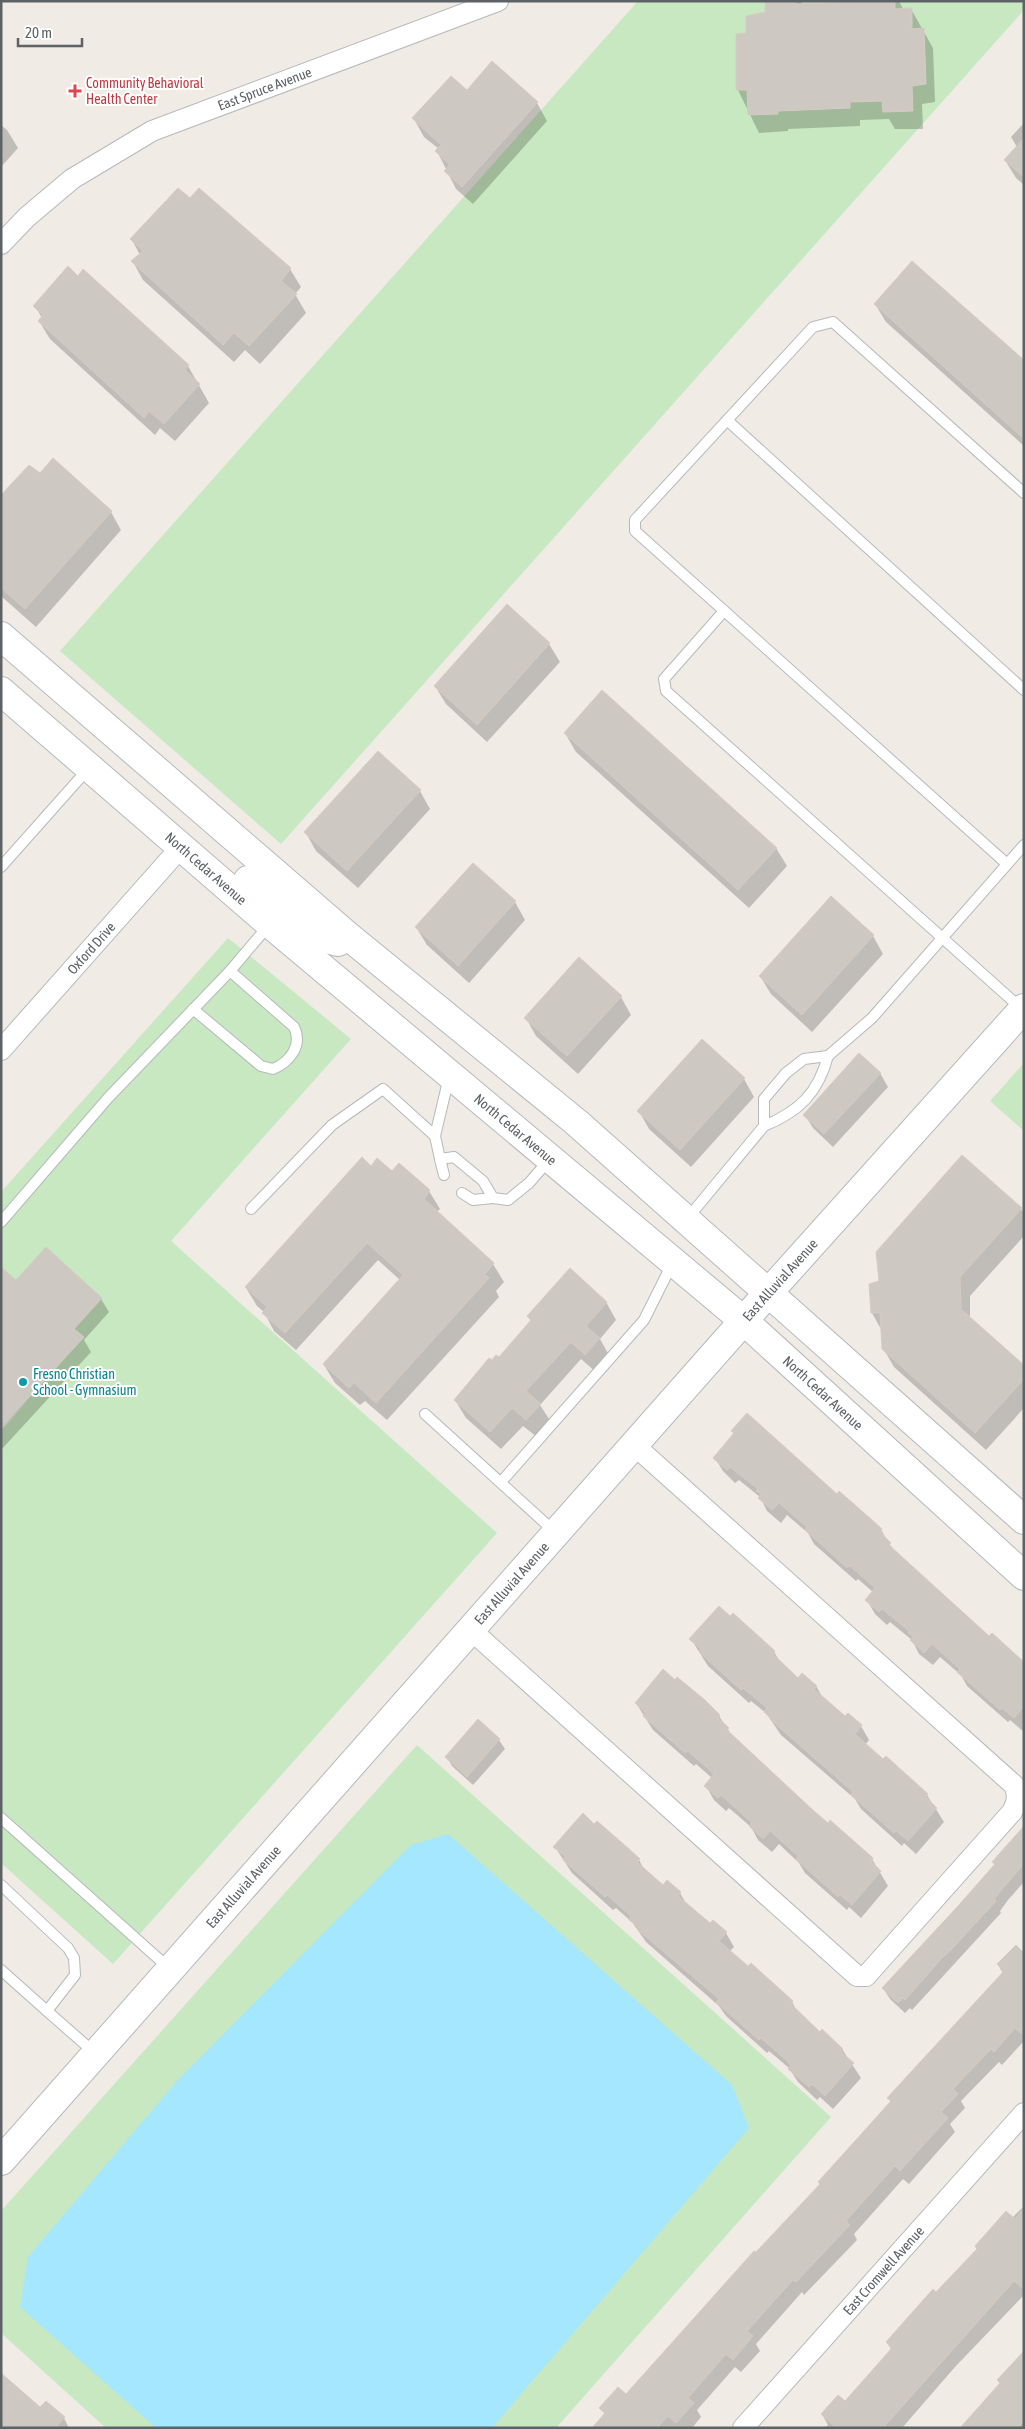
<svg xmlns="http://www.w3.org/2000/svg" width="1025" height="2429" font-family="'Asap Condensed',sans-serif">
  <rect width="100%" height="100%" fill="#f0ebe5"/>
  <!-- green -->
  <g fill="#c7e8c0">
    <polygon points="638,1 1024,1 1024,10 281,844 60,651"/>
    <polygon points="228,938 351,1039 171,1241 497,1533 113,1964 1,1863 1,1431 27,1402 1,1428 1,1192"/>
    <polygon points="1024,1063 1024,1131 990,1101"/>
    <polygon points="417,1745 831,2117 556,2428 106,2428 1,2333 1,2211"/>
  </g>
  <!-- water -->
  <polygon fill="#a5e7ff" points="448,1834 732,2085 749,2128 492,2428 156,2428 20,2307 28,2257 176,2082 411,1845"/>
  <!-- shadow -->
  <g fill="#0003">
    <polygon points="766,1 801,1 803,5 899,1 903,9 911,9 933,48 935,102 922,104 923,129 895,129 889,119 860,120 860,126 788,129 788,131 759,133 738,90 747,34 767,13"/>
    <polygon points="467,92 537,103 547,121 473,204 456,189 437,151 439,149 424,137 414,119"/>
    <polygon points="1024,123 1024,185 1016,178 1005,160 1017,147 1011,137"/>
    <polygon points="1,125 7,130 18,148 1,167"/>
    <polygon points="199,189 290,269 301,287 295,294 306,313 260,364 245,350 234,362 143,280 133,262 140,255 132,240 190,200"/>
    <polygon points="83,271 188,366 209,403 175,441 160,428 155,435 50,339 39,321 42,318 35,306 78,278"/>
    <polygon points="875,304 1024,362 1024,446 886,322"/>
    <polygon points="40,475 111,512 121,530 36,627 1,596 1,497"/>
    <polygon points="549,644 560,662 487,742 446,704 435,686"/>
    <polygon points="565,733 776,848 787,866 749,908 576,752"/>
    <polygon points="420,791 430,809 358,888 316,851 306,833"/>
    <polygon points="515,902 525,920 469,983 427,945 416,927"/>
    <polygon points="873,936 883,954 812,1032 771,994 760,976"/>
    <polygon points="621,997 631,1015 578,1074 536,1036 526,1018"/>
    <polygon points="880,1073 888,1087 833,1147 813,1128 805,1115"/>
    <polygon points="744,1079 754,1097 691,1167 649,1129 639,1111"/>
    <polygon points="371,1167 392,1172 429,1191 440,1209 437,1212 493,1264 504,1282 496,1291 499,1297 387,1420 365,1401 360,1405 335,1383 324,1365 400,1280 378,1260 296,1350 274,1331 264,1312 257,1306 246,1288"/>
    <polygon points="1021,1209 1024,1214 1024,1236 970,1296 970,1319 1024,1367 1024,1408 986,1450 894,1367 883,1348 882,1331 872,1313 881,1282"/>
    <polygon points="1,1278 101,1299 109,1312 84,1340 91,1352 1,1450"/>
    <polygon points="606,1302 616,1320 600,1339 610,1357 596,1372 581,1359 540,1405 551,1422 537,1437 523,1426 501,1449 466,1418 455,1400 492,1362 500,1358 531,1322 528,1316"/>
    <polygon points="715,1458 837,1496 881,1530 894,1551 989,1637 1024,1663 1024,1732 1010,1720 1008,1722 967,1686 961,1675 940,1657 933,1665 919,1654 912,1640 890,1622 887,1625 875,1614 867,1600 873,1592 858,1579 856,1581 814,1544 808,1533 787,1515 781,1523 767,1511 760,1497 739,1480 735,1483 723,1471"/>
    <polygon points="730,1618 763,1642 774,1652 781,1663 799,1680 816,1686 823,1698 845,1718 848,1715 861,1726 869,1740 865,1745 883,1761 886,1758 927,1795 944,1822 916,1854 904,1843 902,1846 861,1809 855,1799 781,1735 766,1713 751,1701 749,1703 708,1666 691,1639"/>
    <polygon points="636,1703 719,1716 733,1737 813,1812 872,1859 888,1886 861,1918 849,1907 847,1910 805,1873 799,1863 779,1844 772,1852 758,1840 751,1827 729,1808 726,1811 714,1800 706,1786 712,1778 696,1764 694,1766 653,1730"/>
    <polygon points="478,1721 499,1740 505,1749 473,1785 452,1766 447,1757"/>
    <polygon points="594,1825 639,1860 645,1871 663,1887 667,1882 680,1893 687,1905 710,1925 726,1933 734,1947 729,1952 792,2002 798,2013 820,2033 842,2049 861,2078 833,2109 820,2097 817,2100 798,2082 789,2068 769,2051 767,2053 726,2016 719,2006 646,1942 632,1922 616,1908 613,1910 572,1873 555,1847"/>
    <polygon points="1024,1828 1024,1882 1008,1900 1000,1911 1001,1913 912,2010 910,2008 905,2013 890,1999 883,1988 996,1865"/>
    <polygon points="1024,1954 1024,2041 1002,2065 999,2062 961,2101 965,2108 950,2124 955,2132 909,2184 903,2179 854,2234 857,2240 804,2295 802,2292 756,2344 760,2351 741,2372 735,2367 697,2410 701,2417 692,2428 593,2428 605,2415 601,2408 626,2396 821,2185 891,2103 889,2098 1003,1973 998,1965"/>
    <polygon points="1024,2206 1024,2295 955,2367 902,2428 825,2428 828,2425 822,2414 845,2403 891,2349 887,2343"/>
    <polygon points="1024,2352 1024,2428 962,2428 1001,2384"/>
    <polygon points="40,2409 64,2418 69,2428 1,2428"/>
  </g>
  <!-- building -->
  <g fill="#cec8c3" stroke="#d5ccc2">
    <polygon points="765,1 796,1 796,4 895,1 895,9 912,8 912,29 924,28 926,84 912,86 913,111 883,112 882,101 850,102 850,108 778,111 778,114 748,115 747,90 736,90 736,34 746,33 746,16 765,12"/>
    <polygon points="492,61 538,102 462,187 444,171 450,165 435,151 441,145 412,118 451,76 467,90"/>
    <polygon points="1024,138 1024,177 1004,160"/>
    <polygon points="178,188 190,198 199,188 291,268 281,281 297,294 249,346 234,333 223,345 131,261 143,251 130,239"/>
    <polygon points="912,261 1024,360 1024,439 874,304"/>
    <polygon points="68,266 78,276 83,269 189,365 185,370 200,384 164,424 149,411 144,418 38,321 43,315 33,306"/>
    <polygon points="53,458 112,511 25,609 1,588 1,495 29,465 40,473"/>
    <polygon points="507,604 550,643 477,725 434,686"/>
    <polygon points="602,690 777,848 738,890 564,733"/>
    <polygon points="378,751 421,790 347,871 304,832"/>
    <polygon points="473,863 516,901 458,966 415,927"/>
    <polygon points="831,896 874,935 802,1015 759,976"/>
    <polygon points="579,957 622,996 567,1056 524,1018"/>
    <polygon points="702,1039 745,1078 680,1150 637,1111"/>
    <polygon points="859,1053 881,1073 824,1134 803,1115"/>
    <polygon points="962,1155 1022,1208 960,1277 961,1309 1024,1365 1024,1379 975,1433 882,1349 880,1313 871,1313 869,1284 879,1281 876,1252"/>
    <polygon points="362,1157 371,1166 377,1158 392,1171 399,1163 430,1190 424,1199 494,1263 485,1274 489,1278 376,1403 354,1383 349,1388 323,1364 403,1275 367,1243 285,1333 262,1313 267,1307 245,1287"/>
    <polygon points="46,1247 102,1298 74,1329 84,1337 1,1428 1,1267 16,1280"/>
    <polygon points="570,1268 607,1302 586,1326 600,1338 585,1355 571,1342 526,1391 541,1404 526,1420 512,1408 490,1432 454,1400 489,1358 492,1360 496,1355 499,1357 531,1320 527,1316"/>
    <polygon points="747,1413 837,1494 839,1491 871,1519 882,1529 880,1532 891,1543 889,1545 989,1636 992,1633 1024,1662 1024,1706 1014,1718 1002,1708 1000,1710 957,1672 960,1669 932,1644 924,1653 910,1640 913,1637 908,1633 910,1632 882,1609 879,1612 865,1600 875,1588 850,1566 847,1568 805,1530 807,1527 779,1503 772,1510 758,1498 761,1494 756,1491 758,1489 730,1467 727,1470 713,1458 734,1433 731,1431"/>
    <polygon points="719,1606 730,1616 733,1613 764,1641 775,1651 773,1654 798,1678 802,1673 817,1686 814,1689 845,1716 848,1713 862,1725 855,1734 883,1759 886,1756 928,1794 926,1797 937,1808 908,1841 896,1831 894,1833 851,1795 853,1792 772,1721 773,1720 764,1712 767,1708 743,1688 741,1690 699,1652 701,1649 689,1639"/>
    <polygon points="663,1669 675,1680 677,1677 705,1700 720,1715 718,1718 729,1728 727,1730 814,1811 828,1823 830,1820 873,1858 871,1861 881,1871 852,1905 840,1895 838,1897 796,1859 798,1856 770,1831 763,1839 749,1826 752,1823 721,1795 718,1798 704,1786 714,1774 688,1751 685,1753 643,1716 645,1712 635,1703"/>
    <polygon points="478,1719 500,1739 467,1777 445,1757"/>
    <polygon points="583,1813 594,1824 597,1821 628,1848 640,1859 637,1862 663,1885 667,1880 681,1892 678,1896 710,1923 713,1920 727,1932 719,1941 748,1966 751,1963 793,2001 791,2004 820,2032 822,2029 843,2049 841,2052 854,2063 825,2096 812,2084 809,2087 788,2069 791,2066 786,2060 761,2038 759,2040 716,2002 719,1999 637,1929 638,1927 628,1919 631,1916 607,1895 605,1897 563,1860 565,1856 553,1847"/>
    <polygon points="1024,1826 1024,1864 1002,1889 994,1900 996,1901 952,1949 942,1958 905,2000 903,1998 898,2003 882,1988 958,1906 995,1864 992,1862"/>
    <polygon points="1016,1945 1024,1953 1024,2036 1015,2028 994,2052 991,2049 953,2089 958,2094 941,2112 948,2118 900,2171 895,2166 846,2221 850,2225 796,2282 793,2280 747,2331 753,2336 733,2360 726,2354 688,2398 694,2403 676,2423 668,2416 657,2428 592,2428 605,2413 599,2408 618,2387 626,2394 754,2251 756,2252 820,2184 818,2182 891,2101 887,2098 1004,1971 997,1964"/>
    <polygon points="1024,2208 1024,2289 1014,2281 883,2428 836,2428 821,2414 838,2395 845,2401 892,2348 886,2342 933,2289 936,2292 977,2249 975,2246 1006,2211 1015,2219"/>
    <polygon points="1024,2351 1024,2421 1017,2428 960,2428 1000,2383 997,2380"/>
    <polygon points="1,2373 40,2407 46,2401 65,2417 55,2428 1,2428"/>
  </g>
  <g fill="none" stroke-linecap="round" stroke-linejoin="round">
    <defs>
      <g id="service">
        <polyline points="727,420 1024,690"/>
        <polyline points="724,611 664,679 666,691 1022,1009"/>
        <polyline points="1007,864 635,531 635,520 813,327 833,322 1024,493"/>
        <polyline points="1,867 88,769"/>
        <path d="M 193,1009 L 261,1066 L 273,1069 C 290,1062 303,1045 294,1027 L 230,971"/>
        <polyline points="828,1056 872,1018 1024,845"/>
        <path d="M 828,1056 C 818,1093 800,1111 764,1126 L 764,1099 L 786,1073 L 804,1059 Z"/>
        <polyline points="449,1077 435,1136 440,1159 454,1157 483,1181 493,1198 508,1200 529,1183 549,1160"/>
        <polyline points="440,1159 444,1175"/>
        <polyline points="462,1193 473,1200 493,1198"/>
        <polyline points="251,1209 332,1125 383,1089 435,1136"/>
        <polyline points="687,1219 764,1126"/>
        <polyline points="1,1222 108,1098 230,971 269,925"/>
        <polyline points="425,1414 555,1532"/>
        <polyline points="501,1482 644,1320 673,1262"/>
        <polyline points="1,1818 170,1969"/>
        <polyline points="1,1885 68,1948 74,1958 75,1975 47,2011 96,2054"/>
        <polyline points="1,1970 47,2011"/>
      </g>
      <g id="minor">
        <path id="s1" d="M 1,244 L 27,217 L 72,179 L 152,131 L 498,1"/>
        <path id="s2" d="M 1,1050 L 181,847"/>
        <path d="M 471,1630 L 857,1976 L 866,1976 L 1012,1812 C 1017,1802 1019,1796 1014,1785 L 634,1445"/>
        <path id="s3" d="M 743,2428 L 1024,2113"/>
      </g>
      <g id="secondary">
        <polyline points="1,636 348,936 576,1122 1024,1520"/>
        <path id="s4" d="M 1,691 L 270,924 L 744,1321 L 1024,1576"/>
        <polyline points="248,880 315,936 338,942 348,936"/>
        <path id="s5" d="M 1,2161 L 769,1292 L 1024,1008"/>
      </g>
    </defs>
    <!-- service casing -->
    <use href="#service" stroke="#b5b9bc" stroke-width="12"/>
    <!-- minor casing -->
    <use href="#minor" stroke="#b5b9bc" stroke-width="22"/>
    <!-- secondary casing -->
    <use href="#secondary" stroke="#b3b9bd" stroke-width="30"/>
    <!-- service -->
    <use href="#service" stroke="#fff" stroke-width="10"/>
    <!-- minor -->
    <use href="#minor" stroke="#fff" stroke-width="20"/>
    <!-- secondary -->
    <use href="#secondary" stroke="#fff" stroke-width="28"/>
  </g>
  <!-- markers -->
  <path fill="#e0444e" stroke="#fff" stroke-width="2" d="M72.5 83.5h5v5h5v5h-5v5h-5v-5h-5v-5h5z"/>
  <circle fill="#0f9aa8" stroke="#fff" stroke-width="2" cx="23" cy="1382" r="5"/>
  <g text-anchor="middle" stroke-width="4" stroke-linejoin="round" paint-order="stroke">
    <!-- health labels -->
    <g font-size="14" fill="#be3a42" stroke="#fff" text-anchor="start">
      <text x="86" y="88">Community Behavioral<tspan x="86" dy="16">Health Center</tspan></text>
    </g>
    <!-- street labels -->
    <g font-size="14" fill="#5c6266" stroke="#fff">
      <text dy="5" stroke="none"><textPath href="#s1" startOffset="310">East Spruce Avenue</textPath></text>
      <text dy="5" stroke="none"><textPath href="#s4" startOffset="271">North Cedar Avenue</textPath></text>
      <text dy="5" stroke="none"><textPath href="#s2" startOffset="136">Oxford Drive</textPath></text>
      <text dy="5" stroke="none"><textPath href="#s4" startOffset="676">North Cedar Avenue</textPath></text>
      <text dy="5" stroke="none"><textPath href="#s5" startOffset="1176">East Alluvial Avenue</textPath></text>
      <text dy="5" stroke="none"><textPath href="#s4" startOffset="1081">North Cedar Avenue</textPath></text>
      <text dy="5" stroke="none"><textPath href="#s5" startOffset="771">East Alluvial Avenue</textPath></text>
      <text dy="5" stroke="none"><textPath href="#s5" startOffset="366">East Alluvial Avenue</textPath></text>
      <text dy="5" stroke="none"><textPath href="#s3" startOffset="211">East Cromwell Avenue</textPath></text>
    </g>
    <!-- culture labels -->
    <g font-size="14" fill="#0d838f" stroke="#fff" text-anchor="start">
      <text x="33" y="1379">Fresno Christian<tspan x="33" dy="16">School - Gymnasium</tspan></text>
    </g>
  </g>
  <!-- border -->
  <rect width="1025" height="2429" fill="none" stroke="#5c6266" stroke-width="5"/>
  <!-- scale -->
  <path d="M18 38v8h64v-8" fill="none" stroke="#5c6266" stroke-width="2.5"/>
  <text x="25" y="38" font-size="15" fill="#5c6266" stroke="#ffffff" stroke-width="4" paint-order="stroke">20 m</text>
</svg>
